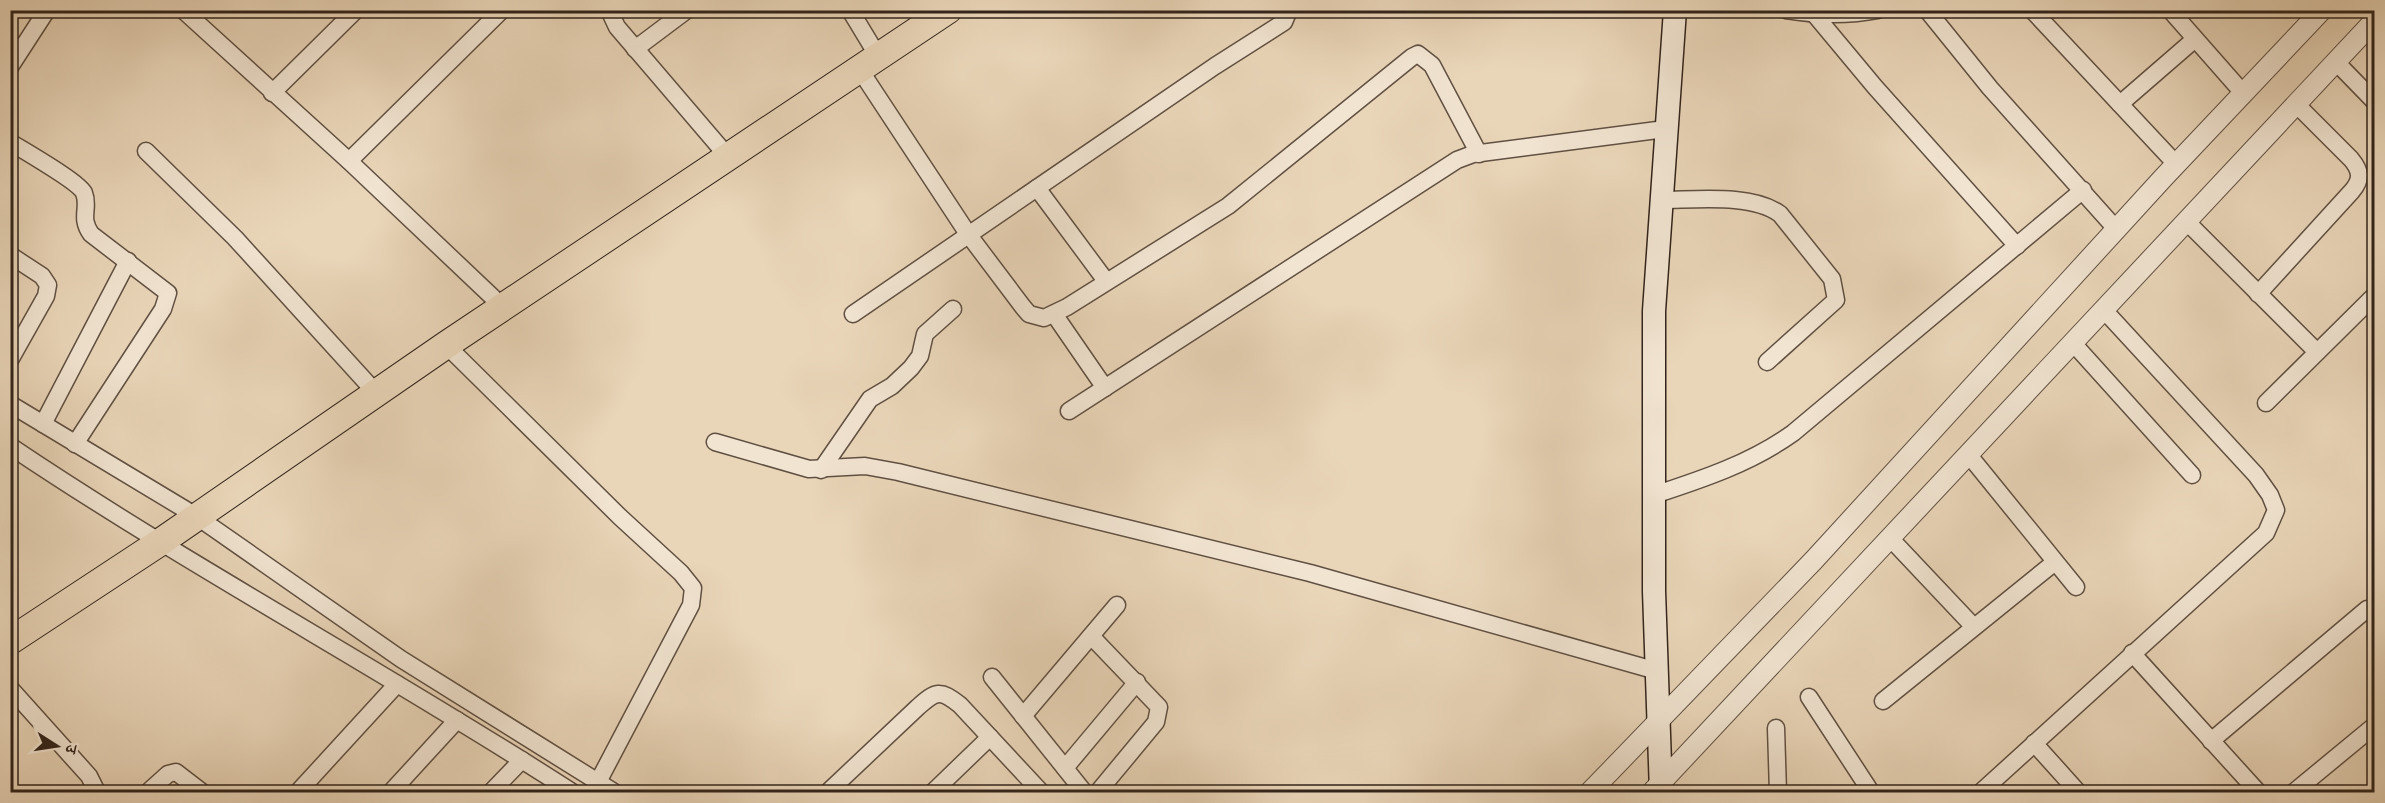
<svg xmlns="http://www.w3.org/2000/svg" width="2385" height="803" font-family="'IM FELL DW Pica','Noto Serif Devanagari',serif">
  <rect width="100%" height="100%" fill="#e9d5b8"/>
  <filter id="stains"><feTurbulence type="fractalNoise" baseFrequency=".00333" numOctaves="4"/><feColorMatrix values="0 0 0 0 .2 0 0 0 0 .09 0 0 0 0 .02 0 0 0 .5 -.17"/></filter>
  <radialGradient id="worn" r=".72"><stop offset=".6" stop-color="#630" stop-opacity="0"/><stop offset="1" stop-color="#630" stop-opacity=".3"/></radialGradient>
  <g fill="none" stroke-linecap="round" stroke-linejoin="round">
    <defs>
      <g id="minor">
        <polyline points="183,10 349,161 504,308"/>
        <polyline points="609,10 617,27 729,158"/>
        <polyline points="850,10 879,58"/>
        <path d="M 1786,10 C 1817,15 1847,16 1878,10"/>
        <polyline points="1927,10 1990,88 2117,230"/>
        <polyline points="2032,10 2176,164"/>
        <polyline points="2170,10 2243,93"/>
        <polyline points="1815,15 1875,87 2017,246"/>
        <polyline points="635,49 687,10"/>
        <polyline points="2336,62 2374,101"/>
        <polyline points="10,67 47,10"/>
        <polyline points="860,70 968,234 1023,307 1029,314 1044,318 1067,307 1228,206 1412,57 1418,54 1432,65 1479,154"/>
        <polyline points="272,93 356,10"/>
        <polyline points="2120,104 2195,39"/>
        <path d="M 10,142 C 24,151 79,182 84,193 C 90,208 79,217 91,234 L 168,293 L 163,309 L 75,444"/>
        <polyline points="146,151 235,238 377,394"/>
        <polyline points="349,161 502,10"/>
        <polyline points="1037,188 1106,281"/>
        <path d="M 1660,200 C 1695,200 1752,193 1780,214 L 1832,279 L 1836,300 L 1767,362"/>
        <polyline points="2186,221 2317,352"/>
        <polyline points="10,255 42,276 48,285 46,296 10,360"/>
        <path d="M 2258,294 L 2352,191 C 2362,179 2361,171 2351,159 L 2296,104"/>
        <polyline points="853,314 1215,66 1284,22 1289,10"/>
        <polyline points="1054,314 1105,388"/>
        <polyline points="2072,342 2192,475"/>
        <polyline points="446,345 620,517 681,573 693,588 691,605 598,782"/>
        <polyline points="2266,403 2374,296"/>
        <polyline points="10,404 196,516 401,659 614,792"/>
        <polyline points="1069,411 1457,160 1473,154 1665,129"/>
        <polyline points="43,424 128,261"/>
        <polyline points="715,442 809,469 865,466 898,472 1310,573 1657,671"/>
        <path d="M 10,446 C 193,569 387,672 572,792"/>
        <polyline points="1968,454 2076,587"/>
        <polyline points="821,470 870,399 892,386 911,368 920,356 925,334 953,309"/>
        <path d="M 1654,495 C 1703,479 1751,463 1793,433 L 2083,190"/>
        <polyline points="1890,538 1974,627"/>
        <polyline points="1091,636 1159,707 1156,722 1098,792"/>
        <polyline points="2132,653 2258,792"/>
        <polyline points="992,677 1084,792"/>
        <polyline points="10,688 89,776 97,792"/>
        <polyline points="1809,697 1871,792"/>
        <polyline points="1883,701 2055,562"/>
        <polyline points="1023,716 1117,605"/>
        <polyline points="1776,728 1778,792"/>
        <polyline points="2211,741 2367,609"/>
        <polyline points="2034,743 2078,792"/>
        <polyline points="1065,768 1137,682"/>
        <polyline points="148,792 168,774 176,772 202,792"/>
        <polyline points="298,792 397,684"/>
        <polyline points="391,792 457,720"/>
        <polyline points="491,792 522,760"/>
        <path d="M 828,792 L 918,707 C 936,691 940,689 960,705 L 1041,792"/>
        <polyline points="933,792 990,737"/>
        <polyline points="1981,792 2266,533 2276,510 2270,495 2256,475 2103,309"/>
        <polyline points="2294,792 2374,726"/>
      </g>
      <g id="tertiary">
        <polyline points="1653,791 2374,21"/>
        <polyline points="1590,792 1814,560 2164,177 2322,10"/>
      </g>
      <polyline id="secondary" points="1661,792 1654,591 1654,311 1675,10"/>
      <polyline id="trunk" points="10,641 159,543 446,345 948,10"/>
    </defs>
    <!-- minor casing -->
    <use href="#minor" stroke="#605042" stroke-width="19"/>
    <!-- tertiary casing -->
    <use href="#tertiary" stroke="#605042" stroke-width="22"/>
    <!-- secondary casing -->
    <use href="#secondary" stroke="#32241b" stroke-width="25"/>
    <!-- trunk casing -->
    <use href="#trunk" stroke="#32241b" stroke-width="29"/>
    <!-- minor -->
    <use href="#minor" stroke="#f1e4d1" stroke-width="16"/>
    <!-- tertiary -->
    <use href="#tertiary" stroke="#f1e4d1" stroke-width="20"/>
    <!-- secondary -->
    <use href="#secondary" stroke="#f1e4d1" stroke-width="22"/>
    <!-- trunk -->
    <use href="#trunk" stroke="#e9d5b8" stroke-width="27"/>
  </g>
  <!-- margin -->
  <rect width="2385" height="803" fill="none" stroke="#e9d5b8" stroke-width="36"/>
  <rect x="12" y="12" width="2361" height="779" fill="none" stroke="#32241b" stroke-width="3"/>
  <rect x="18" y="18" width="2349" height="767" fill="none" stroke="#32241b" stroke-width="1.5"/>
  <!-- north arrow -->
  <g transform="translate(57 746) rotate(102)" stroke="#f1e4d1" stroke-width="4.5" paint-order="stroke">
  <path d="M0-4.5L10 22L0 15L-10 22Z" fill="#32241b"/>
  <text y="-9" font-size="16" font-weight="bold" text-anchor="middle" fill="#32241b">उ</text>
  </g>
  <rect width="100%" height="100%" filter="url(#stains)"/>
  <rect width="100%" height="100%" fill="url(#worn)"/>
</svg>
